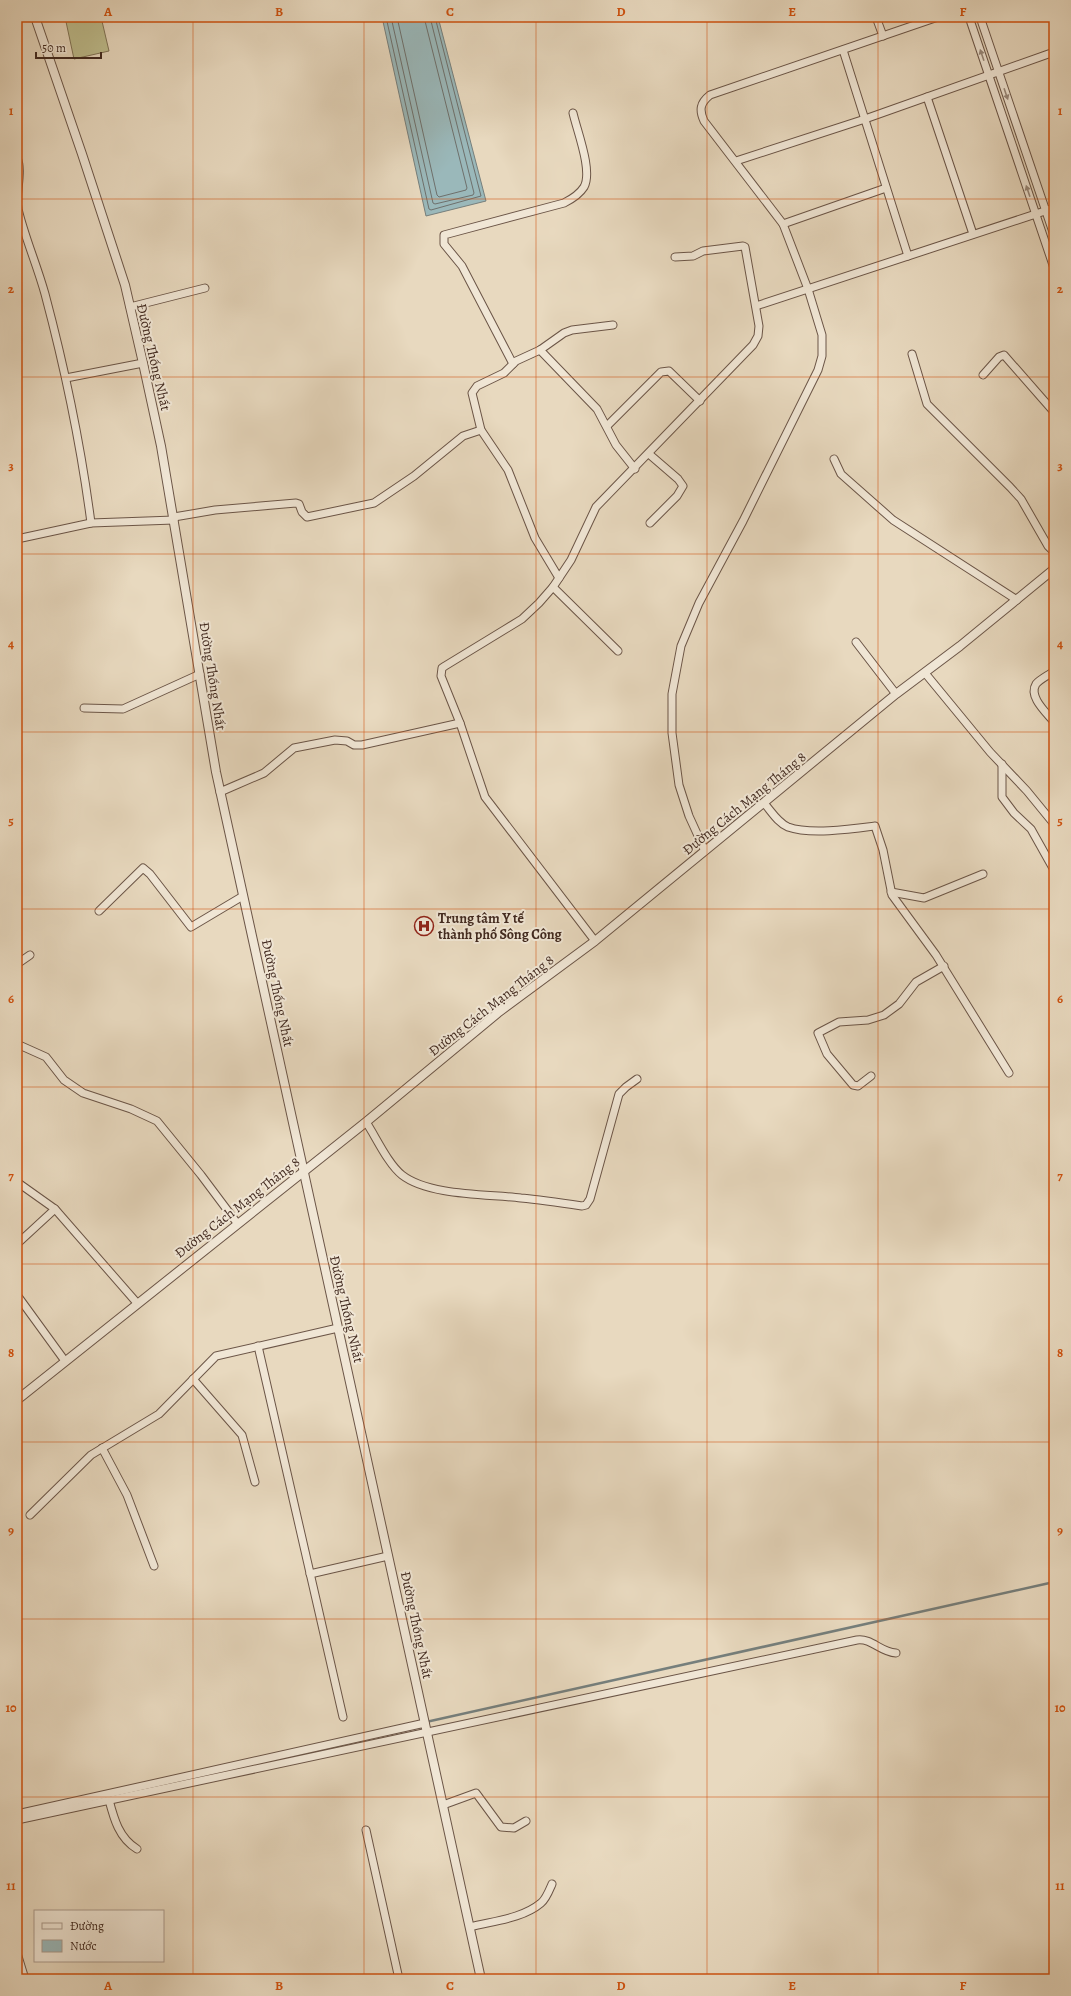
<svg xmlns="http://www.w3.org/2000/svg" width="1071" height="1996" font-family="Alegreya,serif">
  <rect width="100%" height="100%" fill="#e8d9bf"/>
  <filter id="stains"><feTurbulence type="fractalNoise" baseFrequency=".005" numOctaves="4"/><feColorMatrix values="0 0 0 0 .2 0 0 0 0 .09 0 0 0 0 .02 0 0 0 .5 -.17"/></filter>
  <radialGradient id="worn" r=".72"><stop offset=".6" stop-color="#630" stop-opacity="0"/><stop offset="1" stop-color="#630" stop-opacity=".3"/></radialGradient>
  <!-- green -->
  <polygon fill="#bebd8d" stroke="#807356" points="65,17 101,17 109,51 74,59"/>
  <!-- water -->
  <polygon fill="#9ab8ba" stroke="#767f7c" points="382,17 438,17 486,201 426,216"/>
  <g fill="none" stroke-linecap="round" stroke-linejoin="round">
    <!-- shore -->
    <g stroke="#6e706c" stroke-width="1">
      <polyline points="386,17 429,209 431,210 481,196 435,17"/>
      <polyline points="391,17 433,203 435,204 473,195 474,193 430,17"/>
      <polyline points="397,17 437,195 439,197 466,190 467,188 424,17"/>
    </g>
    <!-- stream -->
    <polyline stroke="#767f7c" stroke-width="2.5" points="426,1722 1054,1582"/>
    <defs>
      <g id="minor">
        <polyline points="876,17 883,36"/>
        <polyline points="969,17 1054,268"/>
        <polyline points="980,17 1054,235"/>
        <polyline points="843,50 908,256"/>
        <polyline points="927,97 973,234"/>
        <path d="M 17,158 C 23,171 15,194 18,209 C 25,238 37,265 45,294 C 65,369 81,446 91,523"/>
        <polyline points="736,161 865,119 1054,52"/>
        <polyline points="783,224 886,188"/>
        <polyline points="756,306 1054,208"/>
        <polyline points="130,307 205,288"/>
        <polyline points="540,350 597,409 616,445 635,469"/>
        <polyline points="912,354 927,404 1010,487 1021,499 1048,546 1054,552"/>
        <path d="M 513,364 L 462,266 L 444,244 L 444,235 L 564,203 C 572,199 579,195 584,187 C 593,171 577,131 573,113"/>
        <polyline points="983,375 999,357 1004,355 1054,412"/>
        <polyline points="66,378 143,363"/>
        <polyline points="607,426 661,372 669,371 700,401"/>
        <polyline points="649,454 678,479 683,486 677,496 650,523"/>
        <polyline points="834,459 841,474 893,520 1017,600"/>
        <polyline points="174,517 215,510 296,503 299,504 302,512 307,517 374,503 414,476 463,436 481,430"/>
        <polyline points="17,539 91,523 174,520"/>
        <polyline points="559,578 535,538 508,470 481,430 472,393 477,386 504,373 516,361 540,350 564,333 572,330 613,325"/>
        <polyline points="553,587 618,651"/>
        <polyline points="856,642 896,694"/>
        <path d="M 1054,671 C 1049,675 1040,679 1036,684 C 1028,697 1047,713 1054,722"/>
        <polyline points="925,673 990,752 1027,791 1054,824"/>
        <polyline points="84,708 123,709 200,674"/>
        <polyline points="1002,764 1002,797 1014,813 1031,829 1054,870"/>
        <polyline points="220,792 264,773 294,748 335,740 347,741 354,745 362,745 460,723"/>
        <path d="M 764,803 C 771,811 778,823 788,827 C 810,835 852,829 875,826 L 883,850 L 892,895 L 936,955 L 1009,1073"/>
        <path d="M 705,851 L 689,816 L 679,785 L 672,733 L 672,694 L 681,646 L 699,603 L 743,521 L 818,370 L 822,356 L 822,335 L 808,289 L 783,224 L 704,121 C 699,110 700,103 710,95 L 938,17"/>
        <polyline points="891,892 924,898 983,874"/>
        <polyline points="99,911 143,868 150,874 191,927 243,896"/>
        <polyline points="595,941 485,797 460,723 441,676 442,668 445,666 504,630 522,619 539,603 553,587 571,560 596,507 753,345 758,336 759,326 745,247 743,246 703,251 693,256 675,257"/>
        <polyline points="17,964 30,955"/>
        <polyline points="17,1044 46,1057 64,1080 83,1093 131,1109 157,1121 201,1175 237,1223"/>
        <polyline points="871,1076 858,1086 853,1085 827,1054 818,1033 839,1022 868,1020 884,1015 899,1004 916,982 944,966"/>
        <path d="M 366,1122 C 376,1137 388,1164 402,1175 C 429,1196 488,1194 521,1198 C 542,1200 562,1203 582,1206 L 586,1205 L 590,1199 L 619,1094 L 626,1087 L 637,1079"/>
        <polyline points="17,1182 55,1209 137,1303"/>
        <polyline points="17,1244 55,1209"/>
        <polyline points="17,1295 65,1361"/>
        <polyline points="258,1346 343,1717"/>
        <polyline points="193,1379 242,1435 255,1482"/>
        <polyline points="102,1448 127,1495 154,1566"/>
        <polyline points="30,1515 91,1455 159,1414 216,1356 338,1328"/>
        <polyline points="310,1574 388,1556"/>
        <path d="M 109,1800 C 114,1819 119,1838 137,1849"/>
        <polyline points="443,1805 476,1793 501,1827 514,1828 526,1821"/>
        <polyline points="17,1814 425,1723"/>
        <path d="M 17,1820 L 857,1640 C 872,1638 880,1652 896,1653"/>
        <polyline points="366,1830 399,1979"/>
        <path d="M 470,1927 C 492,1921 522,1919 541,1903 C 546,1899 549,1891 552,1884"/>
        <polyline points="17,1953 25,1979"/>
      </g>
      <g id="tertiary">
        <polyline points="35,17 82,154 125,285 143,363 161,446 216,772 481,1979"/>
        <polyline points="17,1400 366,1122 499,1012 595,941 896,694 960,646 1054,569"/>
      </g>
    </defs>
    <!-- minor casing -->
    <use href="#minor" stroke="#6b5547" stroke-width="9"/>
    <!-- tertiary casing -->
    <use href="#tertiary" stroke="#6b5547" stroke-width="10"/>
    <!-- minor -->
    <use href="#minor" stroke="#f0e6d5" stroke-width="7"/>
    <!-- tertiary -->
    <use href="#tertiary" stroke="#f0e6d5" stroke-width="8"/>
  </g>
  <!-- one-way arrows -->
  <defs><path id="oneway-solid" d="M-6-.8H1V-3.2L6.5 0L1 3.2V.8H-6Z"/></defs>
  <g fill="#98887a">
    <use href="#oneway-solid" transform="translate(982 55) rotate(-109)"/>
    <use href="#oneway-solid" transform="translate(1006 94) rotate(71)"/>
    <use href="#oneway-solid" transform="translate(1028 191) rotate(-109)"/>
  </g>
  <!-- grid -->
  <path fill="none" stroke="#cf520f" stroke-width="1" stroke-opacity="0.55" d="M 193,17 L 193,1979M 364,17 L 364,1979M 536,17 L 536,1979M 707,17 L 707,1979M 878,17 L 878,1979M 17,199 L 1054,199M 17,377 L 1054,377M 17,554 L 1054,554M 17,732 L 1054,732M 17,909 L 1054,909M 17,1087 L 1054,1087M 17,1264 L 1054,1264M 17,1442 L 1054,1442M 17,1619 L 1054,1619M 17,1797 L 1054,1797"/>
  <!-- icons -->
  <defs>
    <symbol id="hospital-ring" viewBox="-11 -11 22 22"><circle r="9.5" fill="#f0e6d5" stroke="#8f2418" stroke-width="1.5"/><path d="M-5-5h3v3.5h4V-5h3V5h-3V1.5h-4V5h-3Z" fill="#8f2418"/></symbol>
  </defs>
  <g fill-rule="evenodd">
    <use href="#hospital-ring" x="413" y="915" width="22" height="22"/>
  </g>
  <g text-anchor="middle" stroke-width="4" stroke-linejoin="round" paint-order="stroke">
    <!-- street labels -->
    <g font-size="14" fill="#41291f" stroke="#f0e6d5">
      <text transform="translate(154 357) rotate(77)" y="5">Đường Thống Nhất</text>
      <text transform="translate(213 676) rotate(81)" y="5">Đường Thống Nhất</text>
      <text transform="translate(744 803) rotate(-39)" y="5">Đường Cách Mạng Tháng 8</text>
      <text transform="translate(278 993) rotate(78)" y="5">Đường Thống Nhất</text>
      <text transform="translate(491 1005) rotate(-38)" y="5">Đường Cách Mạng Tháng 8</text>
      <text transform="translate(237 1207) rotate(-38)" y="5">Đường Cách Mạng Tháng 8</text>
      <text transform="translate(347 1309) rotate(77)" y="5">Đường Thống Nhất</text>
      <text transform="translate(417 1625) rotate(78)" y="5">Đường Thống Nhất</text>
    </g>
    <!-- poi labels -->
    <g font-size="14" font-weight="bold" fill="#41291f" stroke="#f0e6d5" text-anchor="start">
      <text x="438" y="923">Trung tâm Y tế<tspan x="438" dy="16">thành phố Sông Công</tspan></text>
    </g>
  </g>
  <!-- margin -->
  <rect width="1071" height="1996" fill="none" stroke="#e8d9bf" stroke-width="44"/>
  <!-- legend -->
  <rect x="34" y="1910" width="130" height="52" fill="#f0e6d5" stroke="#aa9a8c"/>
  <rect x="42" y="1923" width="20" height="6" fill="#f0e6d5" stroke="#aa9a8c"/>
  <text x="70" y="1930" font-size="12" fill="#41291f">Đường</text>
  <rect x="42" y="1940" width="20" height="12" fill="#9ab8ba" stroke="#aa9a8c"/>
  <text x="70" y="1950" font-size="12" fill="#41291f">Nước</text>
  <!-- scale -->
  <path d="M36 52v6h65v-6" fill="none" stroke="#41291f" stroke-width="2"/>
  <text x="42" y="52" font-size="12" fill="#41291f" stroke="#f0e6d5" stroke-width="3" paint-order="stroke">50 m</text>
  <rect x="22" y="22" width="1027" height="1952" fill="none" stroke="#cf520f" stroke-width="1.5"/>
  <g font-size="13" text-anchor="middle" font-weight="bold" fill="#cf520f">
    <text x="108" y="16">A</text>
    <text x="279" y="16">B</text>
    <text x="450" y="16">C</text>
    <text x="621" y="16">D</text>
    <text x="792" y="16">E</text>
    <text x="963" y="16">F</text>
    <text x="11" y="115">1</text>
    <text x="1060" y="115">1</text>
    <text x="11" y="293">2</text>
    <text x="1060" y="293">2</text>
    <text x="11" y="470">3</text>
    <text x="1060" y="470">3</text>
    <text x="11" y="648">4</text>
    <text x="1060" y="648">4</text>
    <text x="11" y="825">5</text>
    <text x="1060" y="825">5</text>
    <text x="11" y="1003">6</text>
    <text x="1060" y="1003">6</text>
    <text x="11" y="1180">7</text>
    <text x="1060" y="1180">7</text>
    <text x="11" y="1357">8</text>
    <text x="1060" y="1357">8</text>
    <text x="11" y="1535">9</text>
    <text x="1060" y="1535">9</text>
    <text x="11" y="1712">10</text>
    <text x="1060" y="1712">10</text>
    <text x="11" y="1890">11</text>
    <text x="1060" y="1890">11</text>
    <text x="108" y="1990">A</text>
    <text x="279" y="1990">B</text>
    <text x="450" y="1990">C</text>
    <text x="621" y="1990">D</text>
    <text x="792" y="1990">E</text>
    <text x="963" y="1990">F</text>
  </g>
  <rect width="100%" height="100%" filter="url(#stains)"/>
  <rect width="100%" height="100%" fill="url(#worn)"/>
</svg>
